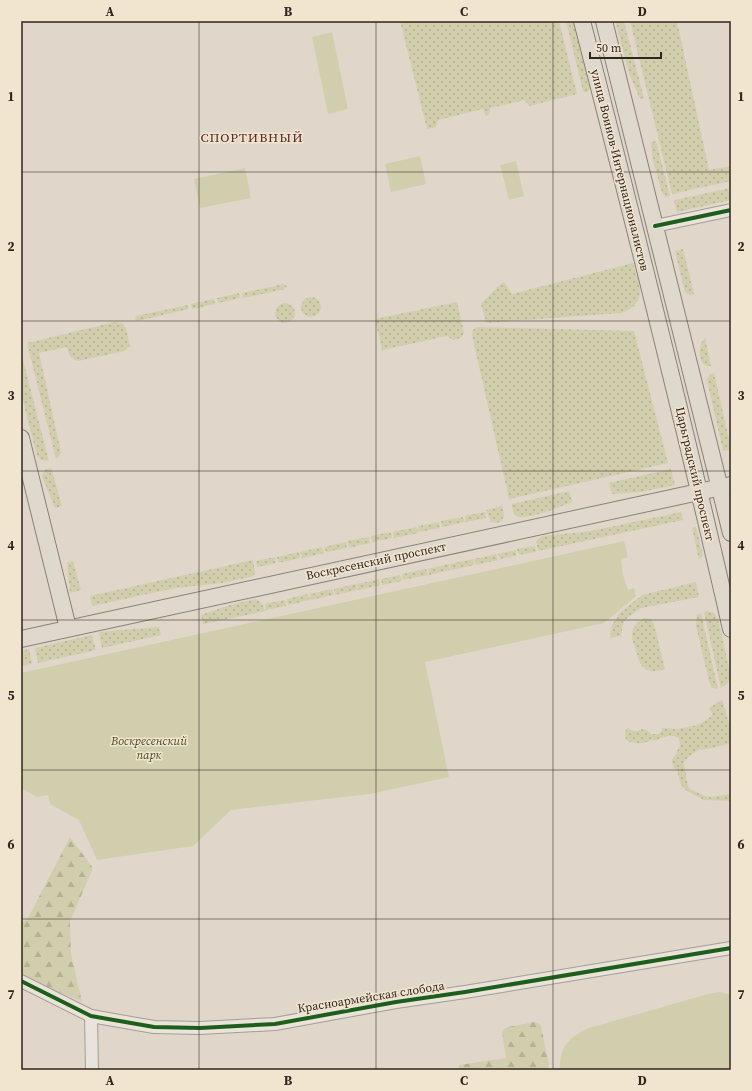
<svg xmlns="http://www.w3.org/2000/svg" width="752" height="1091" font-family="'Source Serif 4',serif">
  <defs>
    <pattern id="grass-dots" width="8" height="8" patternUnits="userSpaceOnUse"><rect width="8" height="8" fill="#d1cead"/><path d="M2 2h.1M6 6h.1" fill="none" stroke="#b4b194" stroke-width="1.8" stroke-linecap="round"/></pattern>
    <pattern id="forest-firs" width="22" height="20" patternUnits="userSpaceOnUse"><rect width="22" height="20" fill="#d1cead"/><path d="M5 1l3.5 6h-7zM16 11l3.5 6h-7z" fill="#b4b194"/></pattern>
  </defs>
  <rect width="100%" height="100%" fill="#e0d7ca"/>
  <!-- grass -->
  <g fill="url(#grass-dots)">
    <polygon points="400,21 559,21 577,94 529,106 525,100 490,108 489,115 486,116 483,109 438,120 436,127 427,129"/>
    <polygon points="566,21 576,21 592,86 587,93 583,91"/>
    <polygon points="615,21 624,21 644,98 640,99 629,73"/>
    <polygon points="630,21 677,21 709,170 731,166 731,181 672,194"/>
    <polygon points="656,141 670,196 665,197 662,193 652,156 651,142"/>
    <polygon points="731,188 731,200 677,212 674,200"/>
    <polygon points="683,249 694,294 690,295 685,292 675,251"/>
    <path d="M 633,263 C 639,283 649,304 621,313 L 486,323 L 481,304 L 498,286 L 504,282 L 512,294 Z"/>
    <polygon points="284,284 287,286 285,289 243,298 242,293"/>
    <polygon points="239,293 240,298 218,303 217,298"/>
    <circle cx="311" cy="307" r="10"/>
    <polygon points="214,299 215,304 192,309 191,304"/>
    <polygon points="457,302 464,333 461,338 453,340 447,336 382,350 375,319"/>
    <circle cx="285" cy="313" r="10"/>
    <polygon points="188,305 189,309 137,321 135,319 136,316"/>
    <path d="M 115,322 L 122,323 L 126,328 L 130,346 L 124,351 L 78,361 C 70,360 69,353 66,347 L 39,353 L 61,452 L 60,455 L 56,459 L 27,343 Z"/>
    <polygon points="476,327 634,331 668,463 509,499 472,335 473,330"/>
    <path d="M 705,338 L 711,366 C 697,368 697,345 705,338 Z"/>
    <polygon points="21,352 49,461 41,460 37,456 21,393"/>
    <polygon points="714,373 731,448 731,450 723,451 707,380 709,375"/>
    <polygon points="51,468 62,506 55,508 42,476 45,470"/>
    <polygon points="671,469 675,485 641,492 612,494 609,483"/>
    <path d="M 569,491 L 572,502 C 562,506 524,522 516,516 C 513,513 512,508 512,504 Z"/>
    <polygon points="502,506 504,515 502,521 496,523 491,522 486,510"/>
    <polygon points="485,512 486,518 466,522 465,516"/>
    <polygon points="681,512 683,520 538,551 536,541 542,536 591,531"/>
    <polygon points="463,517 465,522 442,527 441,521"/>
    <polygon points="439,522 440,528 419,532 418,526"/>
    <polygon points="417,527 418,533 394,538 393,532"/>
    <polygon points="696,527 703,555 699,560 692,528"/>
    <polygon points="391,532 392,538 372,542 371,536"/>
    <polygon points="369,537 370,543 349,548 347,541"/>
    <polygon points="346,542 347,548 326,552 324,547"/>
    <polygon points="535,546 536,552 519,555 517,549"/>
    <polygon points="322,547 324,553 302,558 300,552"/>
    <polygon points="516,550 517,556 500,559 498,554"/>
    <polygon points="299,552 300,558 278,563 277,557"/>
    <polygon points="496,554 498,560 476,565 474,559"/>
    <polygon points="275,557 276,563 257,567 256,561"/>
    <polygon points="473,559 474,565 451,570 450,564"/>
    <polygon points="253,560 255,573 253,576 250,577 222,583 175,588 92,606 90,596"/>
    <polygon points="73,561 81,590 70,593 67,562"/>
    <polygon points="449,564 450,570 429,575 428,569"/>
    <polygon points="426,569 428,575 403,580 402,574"/>
    <polygon points="400,575 402,581 382,585 381,579"/>
    <polygon points="379,579 380,585 358,590 357,584"/>
    <polygon points="696,582 699,597 641,608 626,619 623,624 621,636 610,638 612,625 620,613 642,595"/>
    <polygon points="356,584 357,590 335,595 334,589"/>
    <polygon points="332,589 334,595 311,600 310,594"/>
    <polygon points="308,594 310,600 288,605 287,599"/>
    <path d="M 255,599 C 260,600 264,606 265,611 L 203,624 L 201,615 L 230,605 Z"/>
    <polygon points="285,600 286,606 266,610 265,604"/>
    <polygon points="707,611 714,613 718,619 731,676 728,683 721,688 704,612"/>
    <polygon points="701,613 718,689 712,688 709,681 696,626 697,615"/>
    <path d="M 644,618 L 651,619 L 654,624 L 665,669 C 644,676 640,666 635,648 C 633,642 631,636 633,629 C 635,624 640,621 644,618 Z"/>
    <polygon points="159,627 161,635 102,648 99,632"/>
    <polygon points="92,635 96,650 38,663 35,648"/>
    <polygon points="29,649 32,664 21,666 21,651"/>
    <path d="M 722,700 C 727,715 731,727 731,743 L 713,748 L 698,750 L 685,760 L 684,765 L 688,786 L 690,789 L 705,796 L 710,797 L 731,794 L 731,801 L 704,800 L 687,791 L 681,785 L 677,770 L 673,767 L 672,760 L 680,746 L 679,738 C 665,731 661,742 651,740 C 643,745 634,744 626,740 L 625,731 L 628,728 C 630,729 632,731 635,731 C 643,731 643,725 651,734 L 658,734 L 662,731 L 662,728 L 677,729 L 698,725 L 712,716 L 712,713 L 709,708 Z"/>
  </g>
  <!-- forest -->
  <g fill="url(#forest-firs)">
    <polygon points="70,837 93,868 70,922 71,954 82,1002 21,976 21,923 28,918"/>
    <polygon points="534,1022 538,1023 541,1026 549,1065 548,1070 459,1070 459,1065 506,1058 502,1033 504,1029 508,1027"/>
  </g>
  <!-- park -->
  <g fill="#d1cead">
    <polygon points="332,32 348,109 328,114 312,37"/>
    <polygon points="420,156 426,184 391,192 385,164"/>
    <polygon points="516,161 524,196 509,200 500,165"/>
    <polygon points="245,168 251,198 200,208 194,179"/>
    <polygon points="624,541 628,557 621,559 623,575 628,590 634,588 636,596 604,623 425,662 449,777 370,794 231,810 193,846 97,860 79,820 50,804 48,795 37,797 21,788 21,673"/>
    <path d="M 720,992 L 731,995 L 731,1070 L 560,1070 C 559,1047 570,1036 589,1028 L 708,994 Z"/>
  </g>
  <g fill="none" stroke-linecap="round" stroke-linejoin="round">
    <defs>
      <g id="minor">
        <polyline points="655,226 731,210"/>
        <polyline points="21,981 91,1016 154,1027 200,1028 275,1024 396,1002 465,992 731,948"/>
        <polyline points="91,1016 92,1070"/>
      </g>
      <g id="major">
        <path d="M 582,21 C 634,223 685,426 731,629"/>
        <polyline points="604,21 731,533"/>
        <polyline points="21,438 68,628"/>
        <polyline points="21,639 731,485"/>
      </g>
    </defs>
    <!-- minor casing -->
    <use href="#minor" stroke="#a59d94" stroke-width="14"/>
    <!-- major casing -->
    <use href="#major" stroke="#8a827a" stroke-width="18"/>
    <!-- minor -->
    <use href="#minor" stroke="#e8e3db" stroke-width="12"/>
    <!-- major -->
    <use href="#major" stroke="#dfd8cd" stroke-width="16"/>
    <defs>
      <g id="cycleway">
        <polyline points="655,226 731,210"/>
        <polyline points="21,981 91,1016 154,1027 200,1028 275,1024 396,1002 465,992 731,948"/>
      </g>
    </defs>
    <!-- cycleway casing -->
    <use href="#cycleway" stroke="#f1e5d0" stroke-width="6"/>
    <!-- cycleway -->
    <use href="#cycleway" stroke="#1b5e20" stroke-width="4"/>
  </g>
  <!-- grid -->
  <path fill="none" stroke="#32251d" stroke-width="1" stroke-opacity="0.55" d="M 199,21 L 199,1070M 376,21 L 376,1070M 553,21 L 553,1070M 21,172 L 731,172M 21,321 L 731,321M 21,471 L 731,471M 21,620 L 731,620M 21,770 L 731,770M 21,919 L 731,919"/>
  <g text-anchor="middle" stroke-width="3" stroke-linejoin="round" paint-order="stroke">
    <!-- street labels -->
    <g font-size="12" fill="#32251d" stroke="#f1e5d0">
      <text transform="translate(620 170) rotate(76)" y="4">улица Воинов-Интернационалистов</text>
      <text transform="translate(695 474) rotate(77)" y="4">Царьградский проспект</text>
      <text transform="translate(376 561) rotate(-12)" y="4">Воскресенский проспект</text>
      <text transform="translate(371 997) rotate(-9)" y="4">Красноармейская слобода</text>
    </g>
    <!-- park labels -->
    <g font-size="12" font-style="italic" fill="#464c26" stroke="#f1e5d0">
      <text x="149" y="745">Воскресенский<tspan x="149" dy="14">парк</tspan></text>
    </g>
    <!-- neighbourhood labels -->
    <g font-size="13" letter-spacing="1" fill="#5a2821" stroke="#f1e5d0">
      <text x="252" y="142">СПОРТИВНЫЙ</text>
    </g>
  </g>
  <!-- border -->
  <rect width="752" height="1091" fill="none" stroke="#f1e5d0" stroke-width="44"/>
  <!-- scale -->
  <path d="M590 52v6h71v-6" fill="none" stroke="#32251d" stroke-width="2"/>
  <text x="596" y="52" font-size="12" fill="#32251d" stroke="#f1e5d0" stroke-width="3" paint-order="stroke">50 m</text>
  <rect x="22" y="22" width="708" height="1047" fill="none" stroke="#32251d" stroke-width="1.5"/>
  <g font-size="13" text-anchor="middle" font-weight="bold" fill="#32251d">
    <text x="110" y="16">A</text>
    <text x="288" y="16">B</text>
    <text x="464" y="16">C</text>
    <text x="642" y="16">D</text>
    <text x="11" y="101">1</text>
    <text x="741" y="101">1</text>
    <text x="11" y="251">2</text>
    <text x="741" y="251">2</text>
    <text x="11" y="400">3</text>
    <text x="741" y="400">3</text>
    <text x="11" y="550">4</text>
    <text x="741" y="550">4</text>
    <text x="11" y="700">5</text>
    <text x="741" y="700">5</text>
    <text x="11" y="849">6</text>
    <text x="741" y="849">6</text>
    <text x="11" y="999">7</text>
    <text x="741" y="999">7</text>
    <text x="110" y="1085">A</text>
    <text x="288" y="1085">B</text>
    <text x="464" y="1085">C</text>
    <text x="642" y="1085">D</text>
  </g>
</svg>
